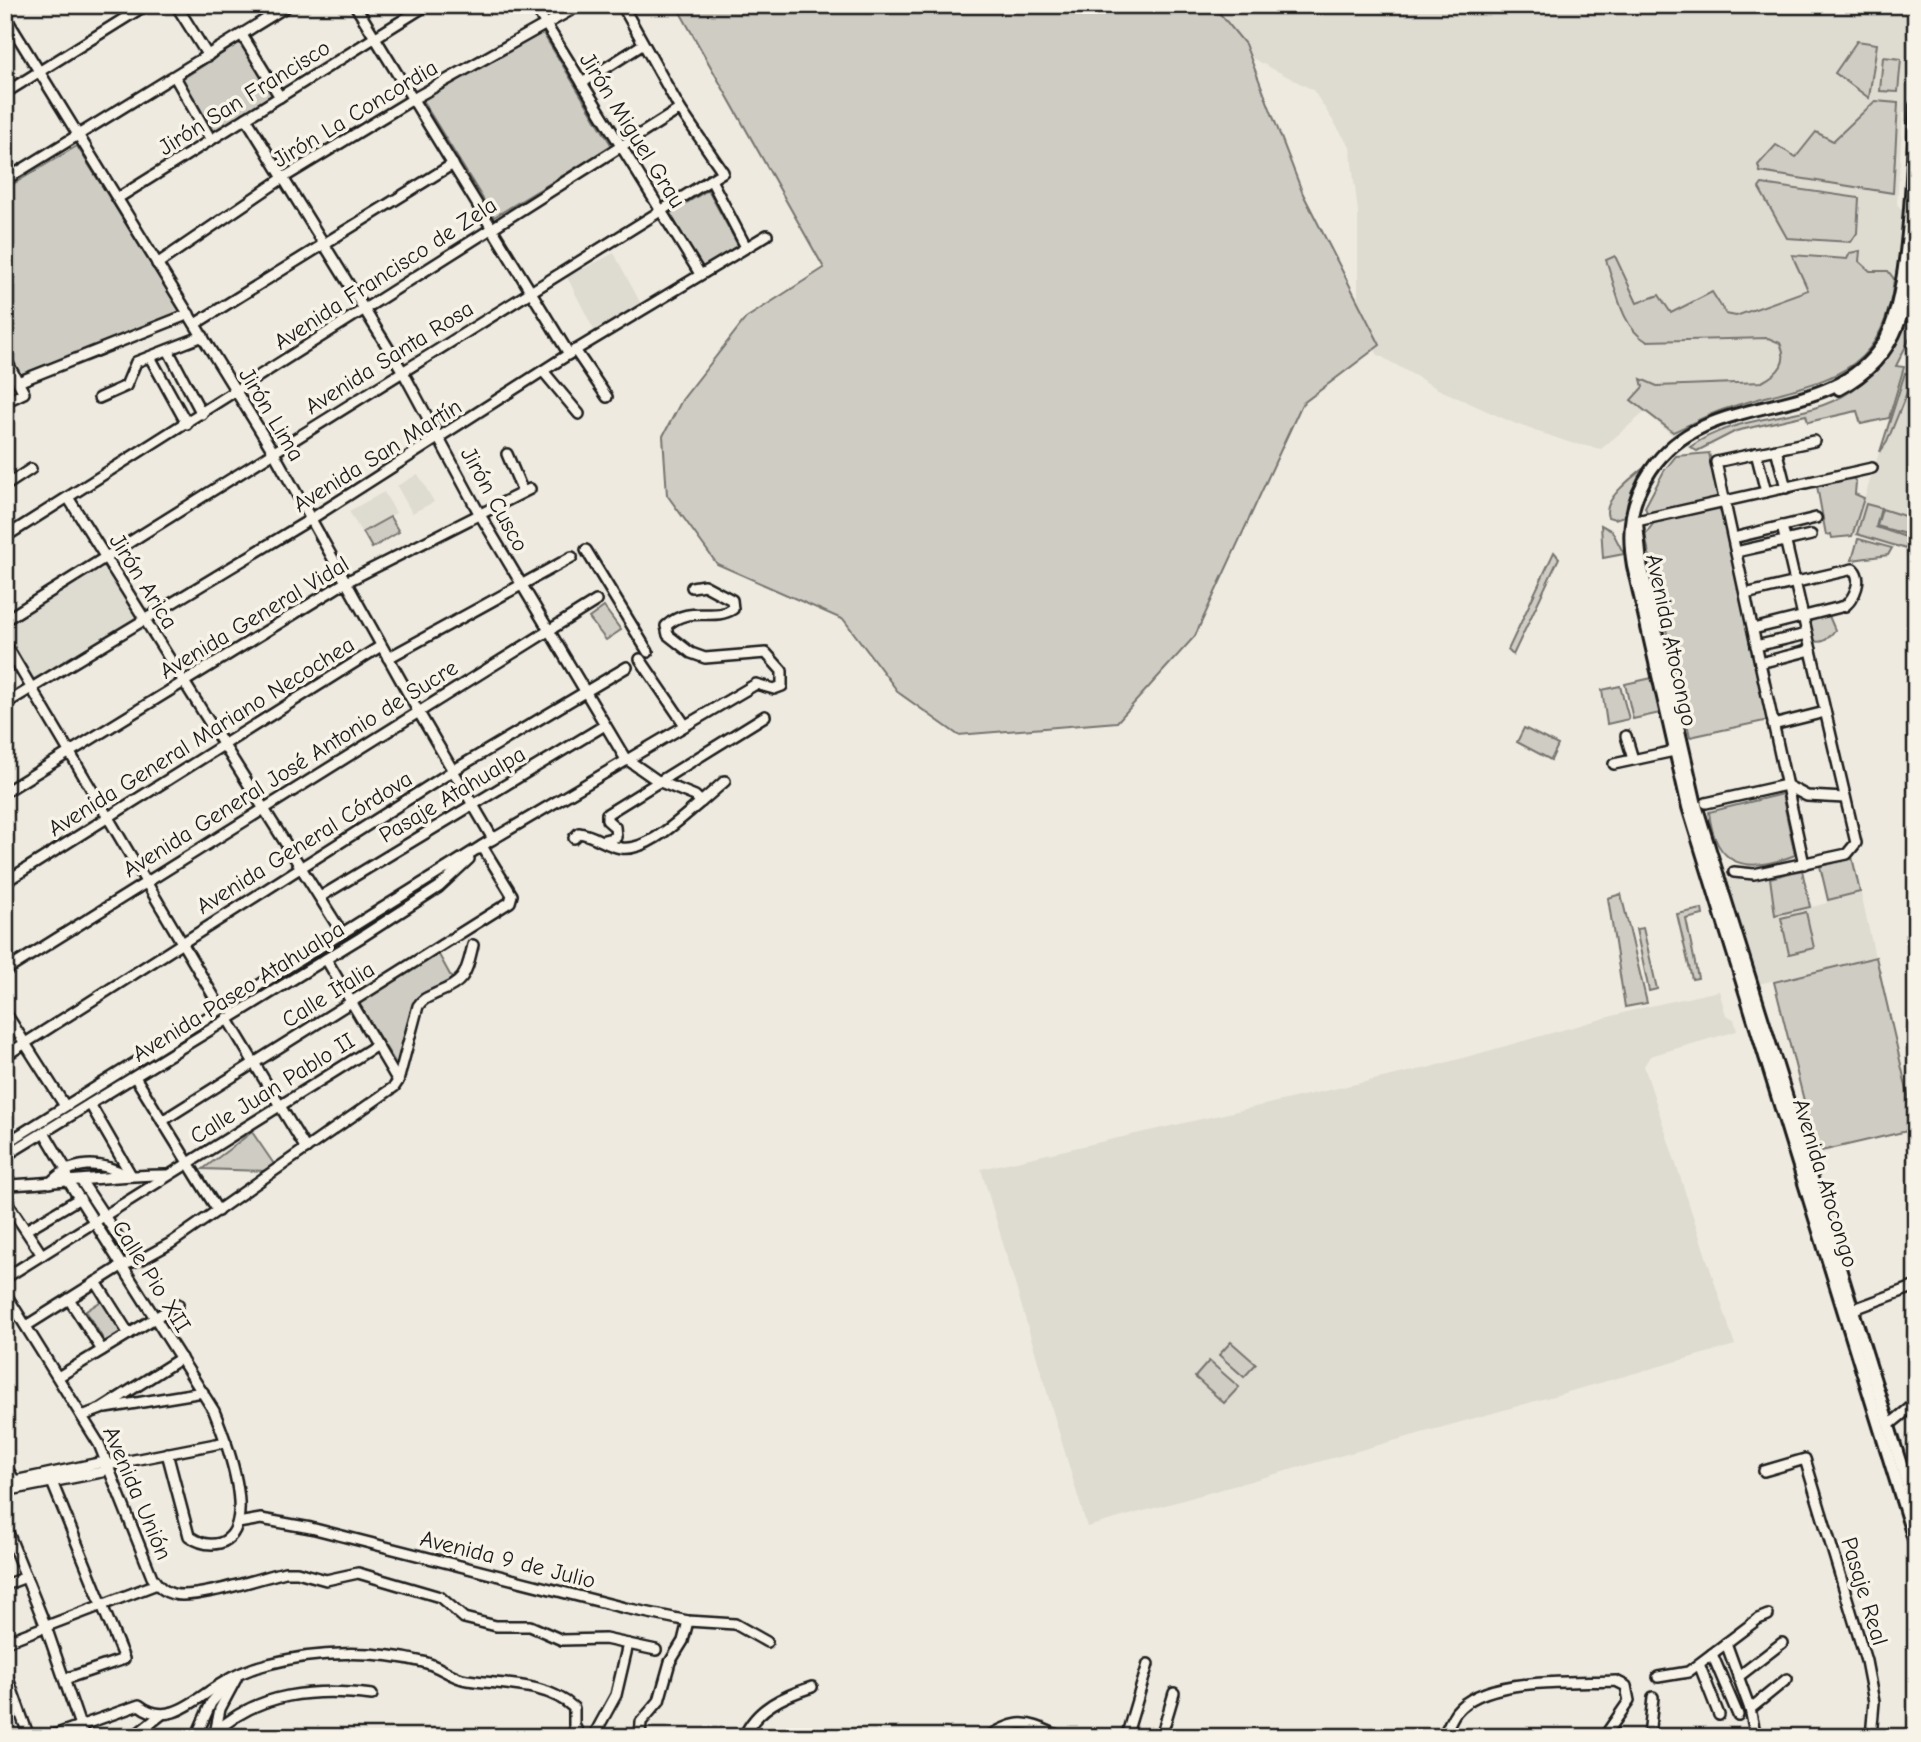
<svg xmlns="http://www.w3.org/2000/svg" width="1921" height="1742" font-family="'Comic Neue',sans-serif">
  <rect width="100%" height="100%" fill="#eeeae0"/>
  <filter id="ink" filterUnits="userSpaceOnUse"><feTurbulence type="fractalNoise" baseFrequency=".0143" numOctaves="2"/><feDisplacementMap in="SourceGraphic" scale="14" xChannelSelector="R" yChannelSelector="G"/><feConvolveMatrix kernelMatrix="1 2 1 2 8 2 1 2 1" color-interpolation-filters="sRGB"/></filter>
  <g filter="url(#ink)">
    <!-- built -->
    <g fill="#dedbd1">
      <polygon points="1186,5 1878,5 1877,8 1913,11 1916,14 1916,44 1912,106 1903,113 1897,204 1904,212 1893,312 1877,347 1864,361 1827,385 1800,395 1727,414 1673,436 1645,412 1601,449 1571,443 1516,424 1438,389 1377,354 1358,300 1358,212 1350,147 1313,90 1252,58"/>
      <polygon points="614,253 641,304 594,330 567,277"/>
      <polygon points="1904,367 1916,367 1916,531 1911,533 1906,550 1853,535 1872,474 1871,463 1876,462"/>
      <polygon points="418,474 434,502 412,513 397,486"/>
      <polygon points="384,492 396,513 361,532 349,511"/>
      <polygon points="106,566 136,616 32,682 5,635 5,627"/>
      <polygon points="1853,856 1875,957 1758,984 1726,879 1749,881 1802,870 1812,907 1827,903 1820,866"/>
      <polygon points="1719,991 1726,1015 1734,1019 1737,1031 1650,1056 1644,1066 1735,1345 1087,1527 981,1169 1431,1067 1641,1008"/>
    </g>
    <!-- green -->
    <g fill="#cfccc3" stroke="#767470" stroke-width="2">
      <polygon points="676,5 1213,5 1245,44 1303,194 1380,345 1302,404 1195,636 1117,722 958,735 899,693 844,620 717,564 667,495 663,436 682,400 746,318 824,268"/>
      <polygon points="541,30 612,146 494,217 422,100"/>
      <polygon points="242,41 273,95 212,133 182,79"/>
      <polygon points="1857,41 1877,44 1869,98 1835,73"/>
      <polygon points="1883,57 1901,59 1898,92 1880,91"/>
      <polygon points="1875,101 1898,103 1893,193 1760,172 1758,165 1776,145 1796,157 1816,132 1833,141"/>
      <polygon points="77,146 181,312 20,375 5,347 5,189"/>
      <polygon points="1762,184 1859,198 1857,233 1851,242 1787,238 1759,188"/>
      <polygon points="708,190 739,247 703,269 670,213"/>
      <path d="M 1860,251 L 1859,261 L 1870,271 L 1888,271 L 1894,279 C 1883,390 1805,380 1722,410 C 1705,416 1689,425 1673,432 L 1631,400 L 1643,387 L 1641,379 L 1657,386 L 1762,382 C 1779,373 1789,362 1780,343 L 1768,338 L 1646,341 C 1620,326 1616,286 1606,260 L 1615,256 L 1637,303 L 1659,295 L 1671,313 L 1712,292 L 1726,314 L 1736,316 L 1808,290 L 1792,255 L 1847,259 L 1850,253 Z"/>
      <path d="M 1916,273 L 1916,326 L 1896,366 L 1904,367 L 1889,418 L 1861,424 L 1857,411 L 1808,422 L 1806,415 L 1736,431 L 1697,451 L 1690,447 C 1726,421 1770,420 1811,409 C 1873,392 1912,336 1913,274 Z"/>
      <polygon points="1905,373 1914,375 1887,442 1880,452"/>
      <polygon points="1709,453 1720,501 1647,513 1645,507 1664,471 1676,456"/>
      <path d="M 1655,459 L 1627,515 L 1615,519 L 1608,517 C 1600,498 1642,470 1655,459 Z"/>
      <polygon points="1853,478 1856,482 1855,494 1864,498 1852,536 1832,538 1831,534 1826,535 1817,486"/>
      <polygon points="1866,504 1881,508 1876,527 1909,538 1916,531 1916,552 1857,534"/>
      <polygon points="1722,506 1769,720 1690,737 1645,535 1655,521"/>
      <polygon points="1882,509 1914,519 1909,535 1877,526"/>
      <polygon points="390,517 399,532 372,548 363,532"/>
      <polygon points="1601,525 1612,531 1624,554 1603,558"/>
      <polygon points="1858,539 1859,539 1892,548 1888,555 1852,560"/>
      <polygon points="1554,552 1559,558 1513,655 1508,650"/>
      <polygon points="604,607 621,630 606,640 589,618"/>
      <path d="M 1829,616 L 1835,630 C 1828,639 1823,645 1811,640 L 1807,620 Z"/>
      <polygon points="1652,678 1660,713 1633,719 1625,684"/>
      <polygon points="1620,686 1629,719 1607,724 1602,690"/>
      <polygon points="1524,728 1558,745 1551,760 1517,742"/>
      <path d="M 1782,794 L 1795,855 C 1747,874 1715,868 1709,812 Z"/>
      <polygon points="1852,857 1860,892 1828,900 1820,866"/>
      <polygon points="1802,870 1810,907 1775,915 1770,878"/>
      <polygon points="1621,894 1647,1003 1625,1007 1608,898"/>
      <polygon points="1702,909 1703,915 1686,919 1698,978 1692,979 1677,914"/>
      <polygon points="1806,912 1814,948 1789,954 1781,918"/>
      <polygon points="1643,928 1657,989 1649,991 1636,929"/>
      <polygon points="438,953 455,984 419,998 398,1067 358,1003"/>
      <polygon points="1876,957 1916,1129 1817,1152 1774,982"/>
      <polygon points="252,1132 276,1167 268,1171 203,1169"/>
      <polygon points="103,1300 122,1331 105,1342 86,1311"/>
      <polygon points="1231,1342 1256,1364 1244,1377 1219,1355"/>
      <polygon points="1209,1361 1239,1387 1224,1403 1195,1377"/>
    </g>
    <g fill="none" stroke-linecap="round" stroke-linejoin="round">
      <defs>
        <g id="minor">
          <polyline points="176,5 208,56"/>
          <polyline points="355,5 569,354"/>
          <polyline points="534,5 700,274"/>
          <polyline points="5,6 7,5"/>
          <polyline points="5,16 274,453 418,711 493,839"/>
          <polyline points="242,35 280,97"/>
          <polyline points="175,77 211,140"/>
          <polyline points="582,83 642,45"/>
          <polyline points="5,93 146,5"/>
          <path d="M 246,118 L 403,372 L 479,513 L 625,758 L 658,781 L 695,796 L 701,802 C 682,817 648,852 621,848 C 606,846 595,835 579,833 L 574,838"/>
          <polyline points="5,180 289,5"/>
          <polyline points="711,180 746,247"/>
          <polyline points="118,198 427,5"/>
          <polyline points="157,264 283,178 413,99 580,5"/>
          <polyline points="195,324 453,164"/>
          <polyline points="168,350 202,414"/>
          <polyline points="575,350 607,397"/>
          <polyline points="150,357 187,424"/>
          <polyline points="5,358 24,393 5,402"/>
          <polyline points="543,371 579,414"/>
          <polyline points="18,382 189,314"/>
          <polyline points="99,398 126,386 136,362 203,336"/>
          <polyline points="1776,449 1786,488"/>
          <polyline points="1756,453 1766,492"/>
          <polyline points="507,454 523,492"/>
          <polyline points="5,486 31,469"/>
          <polyline points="69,499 342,933"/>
          <polyline points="1632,522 1872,468"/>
          <polyline points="5,537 680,109"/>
          <polyline points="1733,538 1816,518"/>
          <polyline points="586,550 648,652"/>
          <polyline points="1736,552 1811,535"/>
          <path d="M 1745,594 L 1853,569 C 1863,579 1855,597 1845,606 L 1753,629"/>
          <polyline points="5,620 723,172 680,109 622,5"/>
          <polyline points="5,643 220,1007"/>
          <polyline points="1756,646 1807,634"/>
          <polyline points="388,658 572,557"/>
          <polyline points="640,659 685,725"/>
          <polyline points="1760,663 1811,650"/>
          <polyline points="5,704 311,519 569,354 767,235"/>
          <polyline points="1773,725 1825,712"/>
          <polyline points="1626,736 1633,759"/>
          <polyline points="1614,764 1674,751"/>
          <polyline points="5,792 346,582 530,489"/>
          <polyline points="701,802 725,781"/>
          <polyline points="1706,803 1786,785 1807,796 1845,798"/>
          <polyline points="604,840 616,837 615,827 607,820 607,814 765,716"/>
          <polyline points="1804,864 1716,462 1814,441"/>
          <polyline points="1734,872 1754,874 1847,854 1856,843 1782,526"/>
          <polyline points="5,882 381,646"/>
          <polyline points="320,897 605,725"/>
          <polyline points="326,959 398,1081"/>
          <polyline points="5,971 596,601"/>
          <polyline points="5,1012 65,1106"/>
          <polyline points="227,1018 306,1149"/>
          <polyline points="5,1056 454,770 627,667"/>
          <polyline points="135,1077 218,1211"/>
          <polyline points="90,1104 131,1175"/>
          <polyline points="162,1121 510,902 512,895 482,846 479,849"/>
          <path d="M 44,1132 L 66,1169 L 69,1182 L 214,1411 C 225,1438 261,1529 220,1543 C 208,1546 199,1543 189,1536 L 167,1453"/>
          <path d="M 5,1144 L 493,839 L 756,684 L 774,689 L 782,686 L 782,671 L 766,653 L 705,658 L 691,653 L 668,635 L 666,626 C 690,604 713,622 733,609 L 732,600 L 704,585 L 692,587"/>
          <polyline points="5,1156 360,938 439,887 469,859"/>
          <polyline points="82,1182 134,1261"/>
          <path d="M 50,1183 C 71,1161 100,1160 125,1175"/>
          <path d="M 5,1185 C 60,1183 113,1175 167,1175"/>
          <polyline points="5,1199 42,1255"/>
          <polyline points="26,1230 80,1198"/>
          <polyline points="5,1278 377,1045"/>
          <polyline points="96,1282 129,1334"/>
          <path d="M 5,1293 L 99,1444 L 152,1577 C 157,1585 164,1592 173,1594 C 195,1600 260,1578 285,1572 L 297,1572 L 326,1580 L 358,1573 L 440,1597 L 464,1618 L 496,1626 L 530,1626 L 562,1640 L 605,1639 L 656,1650"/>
          <polyline points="69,1299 102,1350"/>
          <polyline points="1849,1311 1916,1286"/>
          <path d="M 26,1326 L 123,1265 L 142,1259 L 171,1243 L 394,1087 L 398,1081 L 418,1006 C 423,998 429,997 437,993 C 466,982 466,973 473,945"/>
          <polyline points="58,1377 178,1304"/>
          <polyline points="106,1408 203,1392"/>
          <polyline points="82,1416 101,1409 181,1358"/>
          <polyline points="1889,1425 1916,1403"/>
          <polyline points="108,1465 226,1442"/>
          <polyline points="5,1466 15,1481"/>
          <polyline points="1764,1471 1805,1459 1866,1661 1874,1702 1871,1737"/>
          <polyline points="52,1482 124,1659 65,1679"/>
          <polyline points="5,1483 99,1463 108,1465 102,1472 5,1491"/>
          <polyline points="238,1523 261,1519 311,1528 625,1608 688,1621 735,1624 767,1642"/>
          <polyline points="5,1525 46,1627 84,1737"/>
          <polyline points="5,1585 26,1577"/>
          <polyline points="5,1642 157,1584"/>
          <polyline points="1726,1643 1750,1709 1756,1737"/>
          <polyline points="1712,1654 1738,1715"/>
          <polyline points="1699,1664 1719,1715"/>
          <polyline points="5,1670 29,1737"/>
          <polyline points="1658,1677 1688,1672 1758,1619 1768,1615"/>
          <polyline points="1738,1677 1782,1643"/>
          <polyline points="1750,1709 1787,1679"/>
          <path d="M 215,1733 C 257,1692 316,1688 372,1695"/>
          <polyline points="215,1734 220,1709 236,1679"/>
          <path d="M 48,1737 L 139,1705 C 168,1728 194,1700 219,1685 C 235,1675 251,1668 268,1664 C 317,1651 374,1650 423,1662 C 439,1665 451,1678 467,1680 C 501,1685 547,1682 574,1708 L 574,1725 L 580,1737"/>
          <polyline points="133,1737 161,1715"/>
          <polyline points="196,1737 211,1703 230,1681"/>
          <polyline points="593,1737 616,1695 628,1644"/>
          <polyline points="640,1737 641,1722 659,1701 670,1662 683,1641 688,1621"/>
          <path d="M 744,1737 C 756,1708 784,1696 812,1687"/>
          <path d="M 988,1737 C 1021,1716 1028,1723 1062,1737"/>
          <polyline points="1126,1737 1148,1664"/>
          <polyline points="1161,1737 1174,1693"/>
          <polyline points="1199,1737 1200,1734"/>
          <path d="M 1443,1737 C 1447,1729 1451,1719 1456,1712 C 1485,1676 1573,1683 1616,1681 L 1626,1686 L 1629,1701 L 1604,1737"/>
          <polyline points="1649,1737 1653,1697"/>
        </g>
        <g id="major">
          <path d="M 1916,105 C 1912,162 1911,301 1882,345 C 1828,427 1707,386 1651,470 C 1630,501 1627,530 1633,566 L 1688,807 L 1916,1546"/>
          <path d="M 1839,389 C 1911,351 1908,288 1915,216"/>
          <polyline points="1637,523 1641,564 1696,805 1916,1513"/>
        </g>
      </defs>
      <!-- minor casing -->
      <use href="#minor" stroke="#1c1c1c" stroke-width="14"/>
      <!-- major casing -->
      <use href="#major" stroke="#1c1c1c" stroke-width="16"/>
      <!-- minor -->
      <use href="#minor" stroke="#f7f3e8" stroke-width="9"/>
      <!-- major -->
      <use href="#major" stroke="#f7f3e8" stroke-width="10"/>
    </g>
  </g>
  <g text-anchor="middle" stroke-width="7" stroke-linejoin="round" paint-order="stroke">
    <!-- street labels -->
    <g font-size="23" fill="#1c1c1c" stroke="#f7f3e8">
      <text transform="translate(244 97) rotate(-32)" y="8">Jirón San Francisco</text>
      <text transform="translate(355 113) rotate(-31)" y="8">Jirón La Concordia</text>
      <text transform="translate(633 130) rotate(58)" y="8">Jirón Miguel Grau</text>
      <text transform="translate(385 273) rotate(-33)" y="8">Avenida Francisco de Zela</text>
      <text transform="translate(389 357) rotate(-32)" y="8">Avenida Santa Rosa</text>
      <text transform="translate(272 414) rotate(59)" y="8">Jirón Lima</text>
      <text transform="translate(377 455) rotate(-32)" y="8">Avenida San Martín</text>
      <text transform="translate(495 499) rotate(61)" y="8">Jirón Cusco</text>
      <text transform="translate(144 581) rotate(58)" y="8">Jirón Arica</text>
      <text transform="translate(254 617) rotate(-31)" y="8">Avenida General Vidal</text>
      <text transform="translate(1672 640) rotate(78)" y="8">Avenida Atocongo</text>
      <text transform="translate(201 736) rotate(-32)" y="8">Avenida General Mariano Necochea</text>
      <text transform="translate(290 768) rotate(-32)" y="8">Avenida General José Antonio de Sucre</text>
      <text transform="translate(452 794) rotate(-31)" y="8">Pasaje Atahualpa</text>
      <text transform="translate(304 842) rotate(-32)" y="8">Avenida General Córdova</text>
      <text transform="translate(238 991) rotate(-32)" y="8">Avenida Paseo Atahualpa</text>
      <text transform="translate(328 994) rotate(-32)" y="8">Calle Italia</text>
      <text transform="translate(272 1088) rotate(-32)" y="8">Calle Juan Pablo II</text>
      <text transform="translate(1826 1183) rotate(73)" y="8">Avenida Atocongo</text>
      <text transform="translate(152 1276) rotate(58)" y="8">Calle Pio XII</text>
      <text transform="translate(138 1493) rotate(67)" y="8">Avenida Unión</text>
      <text transform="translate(508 1559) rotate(14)" y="8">Avenida 9 de Julio</text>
      <text transform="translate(1865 1591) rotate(73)" y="8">Pasaje Real</text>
    </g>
  </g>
  <!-- margin -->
  <rect width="1921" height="1742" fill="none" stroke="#f7f3e8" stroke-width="28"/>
  <rect x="14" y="14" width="1893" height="1714" fill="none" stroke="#1c1c1c" stroke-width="2.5" filter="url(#ink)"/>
</svg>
